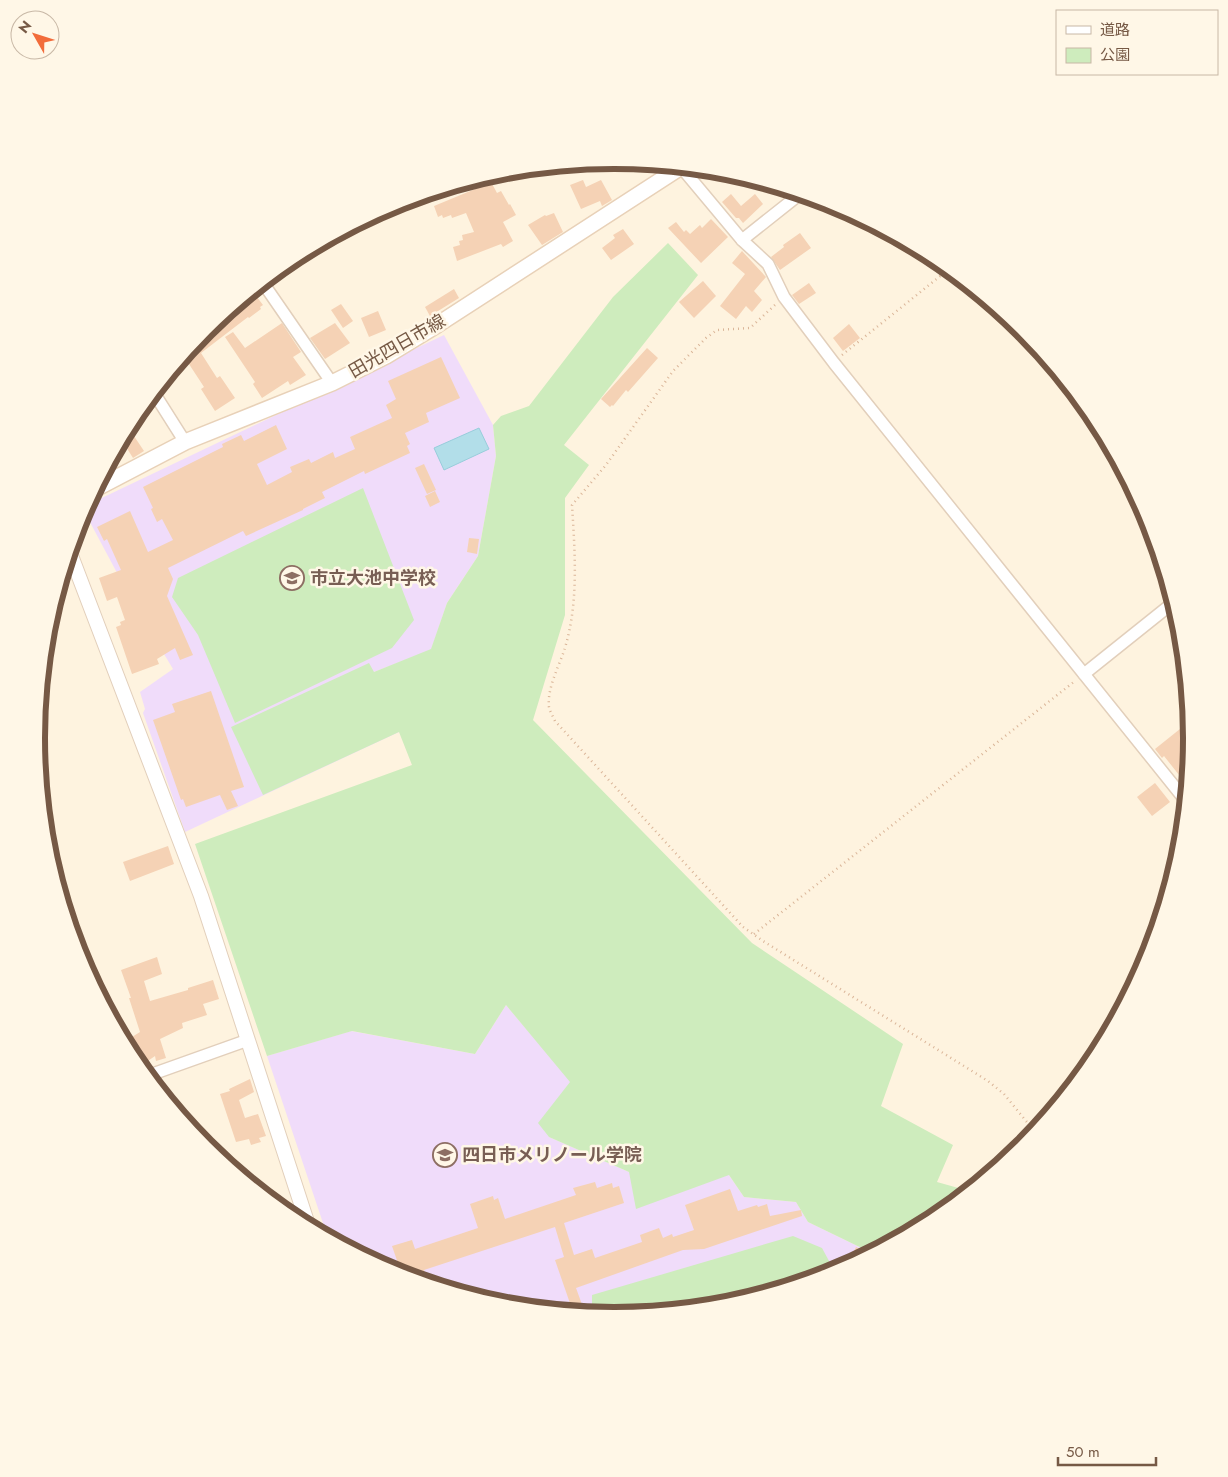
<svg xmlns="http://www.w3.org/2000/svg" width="1228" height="1477" font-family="Jost,'Noto Sans JP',sans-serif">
  <rect width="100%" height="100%" fill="#fef3df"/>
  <!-- education -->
  <g fill="#f0dcfa">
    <polygon points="444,335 493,425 496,456 478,556 447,603 431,650 374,672 399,732 185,832 143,713 145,709 140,692 173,669 131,599 84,511 87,505"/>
    <polygon points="506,1005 571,1082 549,1137 629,1172 729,1175 744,1197 796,1202 808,1222 872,1253 835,1272 726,1305 614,1316 501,1305 393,1272 328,1238 267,1056 351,1031 475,1054"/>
  </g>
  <!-- green -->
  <g fill="#ceecbd">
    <polygon points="668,243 698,275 564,445 589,465 565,498 565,615 533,720 752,943 903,1044 881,1106 953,1145 937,1182 969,1191 935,1219 872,1253 808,1222 796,1202 744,1197 729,1175 636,1209 629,1172 549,1137 538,1123 570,1082 506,1005 475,1054 352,1031 267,1056 195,844 412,765 399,732 263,795 231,727 369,663 374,672 431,649 447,603 478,556 496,456 493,425 501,416 529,406 613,297"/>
    <polygon points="363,488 414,620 392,648 235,723 198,635 172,597 178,578"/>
    <polygon points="793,1236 822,1248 835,1272 726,1305 614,1316 592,1314 592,1295"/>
  </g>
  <!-- water -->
  <polygon fill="#b2dee9" stroke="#98cddb" points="479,428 489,449 444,470 434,448"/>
  <!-- building -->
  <g fill="#f5d2b5">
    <polygon points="490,180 497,193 501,191 509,205 510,204 516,215 503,222 513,241 503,247 501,244 457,261 453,247 460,245 459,241 463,240 462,235 474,232 466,213 452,218 451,215 443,218 442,215 438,217 434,206 480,187 479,185"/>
    <polygon points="583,180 586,187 601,180 612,200 602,206 600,201 581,209 570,185"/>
    <polygon points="731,194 741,206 755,194 763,204 743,223 739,218 736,218 722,202"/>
    <polygon points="554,213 563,232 542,245 528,225 545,215 546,216"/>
    <polygon points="711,219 728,237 701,263 668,228 676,222 684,232 686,230 690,234 700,225 702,228"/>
    <polygon points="623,229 634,244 611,260 602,248 615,238 613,235"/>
    <polygon points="800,233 811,248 780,270 771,257 784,247 783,245"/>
    <polygon points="742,251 766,277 754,291 762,300 752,312 746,306 736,319 720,306 745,274 732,263"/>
    <polygon points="703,281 716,296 694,318 679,302"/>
    <polygon points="809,283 816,293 799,304 792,295"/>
    <polygon points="454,289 459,298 430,316 425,307"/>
    <polygon points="254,293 263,305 260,307 261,309 249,318 248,317 201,353 217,378 220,376 235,398 215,411 201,389 204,387 187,361 177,368 176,366 206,330"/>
    <polygon points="341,304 353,321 343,328 331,310"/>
    <polygon points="378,311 386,330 369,337 361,318"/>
    <polygon points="282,323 301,352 293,357 306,375 290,385 288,381 262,398 253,384 255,382 225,337 233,332 245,348"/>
    <polygon points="335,323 350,343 325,359 310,338"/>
    <polygon points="849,324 860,338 843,351 833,338"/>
    <polygon points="647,348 658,358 628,392 626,390 613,406 612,405 610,407 601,399"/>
    <polygon points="441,357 460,398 426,413 429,422 405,433 410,444 407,446 410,453 365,474 364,471 322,492 325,498 303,509 303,510 246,536 243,531 168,568 173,579 167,596 193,655 180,660 175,648 157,659 159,664 132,674 116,627 121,625 120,622 125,620 117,597 107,601 99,578 121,570 107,539 104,541 97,527 130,511 148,552 173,540 162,519 157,522 151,509 153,508 143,487 223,447 222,444 241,435 244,441 276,425 287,449 257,464 267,485 292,472 290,467 309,459 311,463 333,452 335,458 355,449 350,437 392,418 386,405 396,399 388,381"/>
    <polygon points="134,436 144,451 133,458 123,442"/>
    <polygon points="424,464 436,490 427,494 415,468"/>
    <polygon points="435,491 440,502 430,507 425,496"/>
    <polygon points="469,538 479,539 477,554 467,552"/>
    <polygon points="211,691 244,787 231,791 238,806 227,810 220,795 186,807 183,799 181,800 153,720 175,712 172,704"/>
    <polygon points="1190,721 1192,739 1190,752 1180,760 1189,770 1187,785 1164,756 1162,758 1155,749"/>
    <polygon points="1155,783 1170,802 1152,816 1137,797"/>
    <polygon points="168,846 174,864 130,881 123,862"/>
    <polygon points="157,957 162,974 144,981 150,1001 188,990 188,988 213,980 219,999 203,1004 207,1015 182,1023 183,1028 160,1039 166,1058 156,1061 155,1056 142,1065 136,1057 133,1059 124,1042 140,1032 129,998 131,998 121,970"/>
    <polygon points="250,1079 254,1092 239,1100 245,1118 258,1114 266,1136 259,1138 261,1142 251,1145 249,1139 236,1142 220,1094 230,1091 229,1089"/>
    <polygon points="595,1182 597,1188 612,1183 613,1188 619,1186 624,1203 564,1223 574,1255 592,1249 595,1258 642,1242 640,1235 659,1228 663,1238 672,1234 673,1237 694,1230 685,1205 730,1189 738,1211 757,1205 758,1207 767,1204 770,1216 801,1210 802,1216 704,1249 683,1250 576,1288 584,1310 577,1313 573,1312 555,1260 564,1257 555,1227 424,1270 429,1283 402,1275 392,1246 412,1240 415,1249 478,1228 470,1204 493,1196 494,1200 498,1198 505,1219 576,1195 573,1188"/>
    <polygon points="856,1247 870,1253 847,1266"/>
  </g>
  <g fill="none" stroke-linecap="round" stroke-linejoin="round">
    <defs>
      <g id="minor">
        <polyline points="681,167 742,240 768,264 784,297 834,363 1186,801"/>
        <polyline points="742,240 800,194"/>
        <polyline points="263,283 332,383"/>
        <polyline points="154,393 185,442"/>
        <polyline points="1084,674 1174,602"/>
        <polyline points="147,1076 248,1040"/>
      </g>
      <polyline id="tertiary" points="70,553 201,896 309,1228"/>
      <polyline id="secondary" points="95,489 185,442 332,383 386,356 437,325 681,167"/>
    </defs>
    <!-- minor casing -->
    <use href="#minor" stroke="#e2cfbb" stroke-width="14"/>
    <!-- tertiary casing -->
    <use href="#tertiary" stroke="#e2cfbb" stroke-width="16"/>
    <!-- secondary casing -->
    <use href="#secondary" stroke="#e8d1b8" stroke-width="18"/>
    <!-- path -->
    <g stroke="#dab598" stroke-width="2.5" stroke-dasharray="1 4" stroke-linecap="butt">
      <path d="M 775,305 L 750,328 L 717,330 L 706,338 L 673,371 L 606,465 L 572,505 C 575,554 579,604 564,651 C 558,668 547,689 549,707 C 550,712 553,716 555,721 L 743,927 L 763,941 L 988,1081 L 1004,1094 L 1035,1132"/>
      <polyline points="842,355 949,269"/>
      <polyline points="754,934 1075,681"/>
    </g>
    <!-- minor -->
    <use href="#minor" stroke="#fff" stroke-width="11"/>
    <!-- tertiary -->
    <use href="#tertiary" stroke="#fff" stroke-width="14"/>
    <!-- secondary -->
    <use href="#secondary" stroke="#fff" stroke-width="15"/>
  </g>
  <!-- icons -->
  <defs>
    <symbol id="school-ring" viewBox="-11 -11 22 22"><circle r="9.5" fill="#fff7e7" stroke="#8d6e63" stroke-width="1.5"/><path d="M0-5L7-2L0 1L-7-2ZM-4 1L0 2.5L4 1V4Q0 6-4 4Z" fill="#8d6e63"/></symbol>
  </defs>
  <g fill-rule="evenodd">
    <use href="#school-ring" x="278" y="564" width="28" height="28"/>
    <use href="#school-ring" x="431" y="1141" width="28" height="28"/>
  </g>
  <g text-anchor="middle" stroke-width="5" stroke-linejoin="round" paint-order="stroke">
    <!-- street labels -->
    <g font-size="18" fill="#765945" stroke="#fff7e7">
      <text transform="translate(397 346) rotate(-30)" y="6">田光四日市線</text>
    </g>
    <!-- education labels -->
    <g font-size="18" font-weight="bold" fill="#785e54" stroke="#fff7e7" text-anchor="start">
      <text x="310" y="584">市立大池中学校</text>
      <text x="462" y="1161">四日市メリノール学院</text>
    </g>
  </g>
  <!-- crop -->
  <path d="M0 0H1228V1477H0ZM45 738a569 569 0 1 1 1138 0a569 569 0 1 1-1138 0Z" fill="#fff7e7" fill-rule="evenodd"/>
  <path fill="none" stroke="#765945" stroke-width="6" d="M45 738a569 569 0 1 1 1138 0a569 569 0 1 1-1138 0Z"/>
  <!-- legend -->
  <rect x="1056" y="10" width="162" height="65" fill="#fff7e7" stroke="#c8b8a6"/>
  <rect x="1066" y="26" width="25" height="8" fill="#ffffff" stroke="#c8b8a6"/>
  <text x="1100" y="35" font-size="15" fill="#765945">道路</text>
  <rect x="1066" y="48" width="25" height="15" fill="#ceecbd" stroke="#c8b8a6"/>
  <text x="1100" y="60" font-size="15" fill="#765945">公園</text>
  <!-- north arrow -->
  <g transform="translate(35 35) rotate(309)"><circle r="24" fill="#fff7e7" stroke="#c8b8a6"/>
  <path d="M0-4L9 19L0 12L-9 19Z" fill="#f26c3a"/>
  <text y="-8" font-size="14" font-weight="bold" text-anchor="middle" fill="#765945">N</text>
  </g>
  <!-- scale -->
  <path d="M1058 1457v8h98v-8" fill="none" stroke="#765945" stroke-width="2.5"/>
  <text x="1066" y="1457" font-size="15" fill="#765945" stroke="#fff7e7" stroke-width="4" paint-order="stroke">50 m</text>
</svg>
